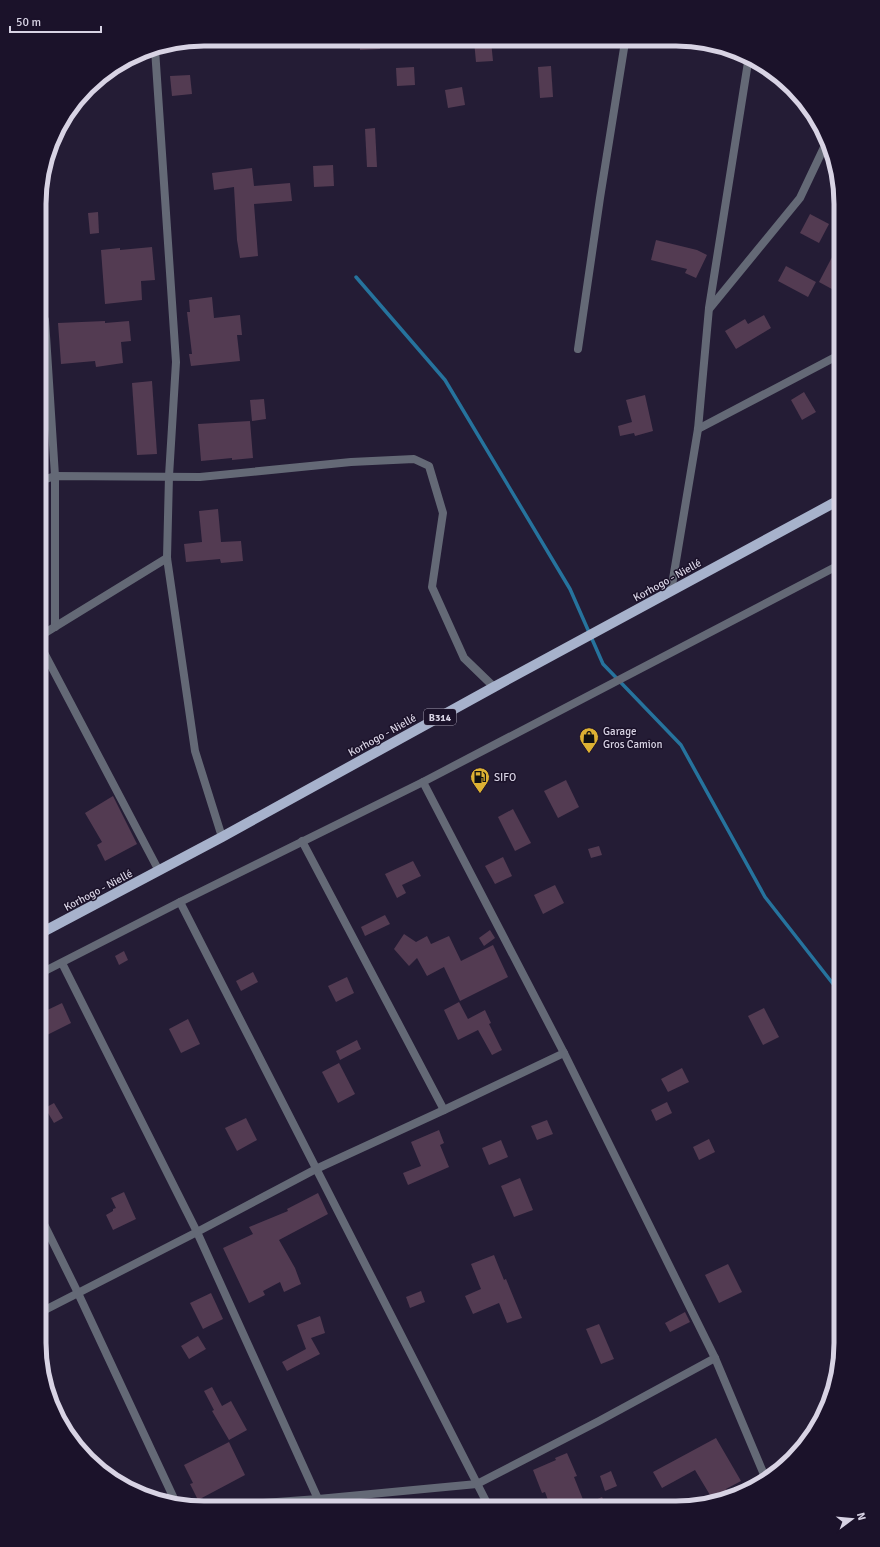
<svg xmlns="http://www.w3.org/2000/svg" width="880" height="1547" font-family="Signika,sans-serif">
  <rect width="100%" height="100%" fill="#241c35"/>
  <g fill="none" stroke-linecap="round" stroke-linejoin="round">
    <!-- stream -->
    <polyline stroke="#26739d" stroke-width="3.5" points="356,277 445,380 570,589 603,664 681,745 765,897 841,994"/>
  </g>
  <!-- building -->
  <g fill="#533b52">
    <polygon points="360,40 380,40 380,49 360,50"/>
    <polygon points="474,41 491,41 493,61 476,62"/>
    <polygon points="551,66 553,97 540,98 538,67"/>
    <polygon points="414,67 415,85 397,86 396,68"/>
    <polygon points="190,75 192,94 172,96 170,76"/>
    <polygon points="462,87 465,105 448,108 445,90"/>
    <polygon points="375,128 377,167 367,167 365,129"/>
    <polygon points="333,165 334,186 314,187 313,166"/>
    <polygon points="252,168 254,186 290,183 292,201 254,204 258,256 240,258 237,240 234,187 214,190 212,173"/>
    <polygon points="98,212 99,233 90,234 88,213"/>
    <polygon points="810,214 829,224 819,243 800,233"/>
    <polygon points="656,240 697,250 707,255 696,278 685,273 687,269 651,260"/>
    <polygon points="841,240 841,294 819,282"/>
    <polygon points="152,247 155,280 141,281 142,300 105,304 101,250 120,248 120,250"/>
    <polygon points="786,266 816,282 808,297 778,281"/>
    <polygon points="212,297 214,318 240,315 242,335 237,335 240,361 191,366 189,354 192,354 187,312 190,312 189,300"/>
    <polygon points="764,315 771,328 736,349 725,331 745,319 748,324"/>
    <polygon points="105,321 105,323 129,321 131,341 121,342 123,363 96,367 95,361 61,364 58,323"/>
    <polygon points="152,381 157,454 137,455 132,383"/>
    <polygon points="804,392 816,412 802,420 791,400"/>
    <polygon points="645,395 653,431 635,436 634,433 620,436 618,426 632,422 626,400"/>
    <polygon points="264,399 266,419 252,421 250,400"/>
    <polygon points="250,421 253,458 232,460 232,458 201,461 198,424"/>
    <polygon points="218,509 221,542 241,541 243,561 221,563 220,559 186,562 184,544 202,542 199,511"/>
    <polygon points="566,780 579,807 558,818 544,791"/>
    <polygon points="113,796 137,844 105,861 97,845 102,842 85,813"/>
    <polygon points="513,809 531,843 515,851 498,817"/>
    <polygon points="599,846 602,855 591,858 588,849"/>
    <polygon points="503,857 512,876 495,884 485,866"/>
    <polygon points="413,861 421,876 402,885 406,893 397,898 385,874"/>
    <polygon points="555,885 564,903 543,914 534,895"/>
    <polygon points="385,915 390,924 365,936 361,927"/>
    <polygon points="490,930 495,938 484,946 479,938"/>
    <polygon points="404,934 416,942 427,936 431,944 449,936 461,961 493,945 508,977 460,1001 444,967 427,976 417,958 409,966 394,949"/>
    <polygon points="124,951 128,960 119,965 115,956"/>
    <polygon points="253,972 258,982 241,991 236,981"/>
    <polygon points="347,977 354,993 336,1002 328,986"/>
    <polygon points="459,1002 468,1019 485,1010 491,1023 489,1024 502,1050 492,1055 478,1030 458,1040 444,1010"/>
    <polygon points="62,1003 71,1023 39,1039 39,1014"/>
    <polygon points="764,1008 779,1037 763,1045 748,1016"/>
    <polygon points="188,1019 200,1044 181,1053 169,1029"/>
    <polygon points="357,1040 361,1049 340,1060 336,1051"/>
    <polygon points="339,1063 355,1094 338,1103 322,1072"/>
    <polygon points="682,1068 689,1082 668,1092 661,1079"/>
    <polygon points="667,1102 672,1113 656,1121 651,1110"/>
    <polygon points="54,1103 63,1118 54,1123 45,1108"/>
    <polygon points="246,1118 257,1140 237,1151 225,1128"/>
    <polygon points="547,1120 553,1134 537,1140 531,1126"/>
    <polygon points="439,1130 444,1143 440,1145 449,1167 408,1185 403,1173 421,1166 411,1142"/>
    <polygon points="709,1139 715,1152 699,1160 693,1147"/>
    <polygon points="501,1140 508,1157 489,1165 482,1148"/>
    <polygon points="520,1178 533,1210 514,1217 501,1186"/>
    <polygon points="124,1192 136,1219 113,1230 106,1215 113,1211 113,1209 116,1208 111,1198"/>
    <polygon points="318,1193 328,1214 279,1240 295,1268 301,1284 284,1292 280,1282 263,1291 265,1295 249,1303 223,1248 253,1234 249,1227 288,1211 287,1209"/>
    <polygon points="494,1255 504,1280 506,1279 522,1318 507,1323 499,1303 473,1314 465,1296 481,1289 471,1264"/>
    <polygon points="728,1264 742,1292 719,1303 705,1275"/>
    <polygon points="421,1291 425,1302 410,1308 406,1297"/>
    <polygon points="211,1293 223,1319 203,1329 190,1303"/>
    <polygon points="685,1312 690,1322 670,1332 665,1323"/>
    <polygon points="320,1316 325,1333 311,1338 320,1354 287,1371 282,1362 306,1349 297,1325"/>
    <polygon points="599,1324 614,1359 601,1364 586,1329"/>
    <polygon points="198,1336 206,1349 189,1359 181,1346"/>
    <polygon points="212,1387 222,1406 231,1401 247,1430 229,1440 212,1411 214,1410 204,1391"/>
    <polygon points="716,1438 741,1481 726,1489 727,1491 713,1500 695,1470 662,1488 653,1472"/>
    <polygon points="229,1442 245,1475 198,1500 190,1484 193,1483 184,1465"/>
    <polygon points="567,1453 577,1476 574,1477 584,1502 571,1508 551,1508 545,1492 542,1493 533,1470 556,1460 555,1458"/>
    <polygon points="611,1471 617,1486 605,1491 600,1476"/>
    <polygon points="602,1497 607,1508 578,1508"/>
  </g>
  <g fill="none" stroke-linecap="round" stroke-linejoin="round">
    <!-- street -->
    <g stroke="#646976" stroke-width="8">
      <polyline points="155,49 176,362 169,476 167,558 195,751 222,837"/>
      <polyline points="710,308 800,198 827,141"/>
      <polyline points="45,320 55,476 55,627"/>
      <polyline points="578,349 600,198 625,42"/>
      <polyline points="698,429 841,354"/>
      <polyline points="40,481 55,476 200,477 351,462 414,459 429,466 443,513 432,587 464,658 494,687"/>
      <polyline points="671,591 698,429 709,308 749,56"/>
      <polyline points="40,636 167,558"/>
      <polyline points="40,645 159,871"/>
      <polyline points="423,782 564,1053 715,1358 765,1477"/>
      <polyline points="302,841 444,1110"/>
      <polyline points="180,902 489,1507"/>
      <polyline points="62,963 197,1232 318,1499"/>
      <polyline points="39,974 180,902 423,782 841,564"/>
      <polyline points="39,1214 78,1293 177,1505"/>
      <polyline points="39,1313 197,1232 316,1169 444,1110 564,1053"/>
      <polyline points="724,1500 765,1477 772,1476"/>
      <polyline points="247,1507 263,1503 318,1499 477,1484 599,1421 715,1358"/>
    </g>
    <!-- primary -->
    <polyline stroke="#a7b2cc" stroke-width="10" points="39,934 222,837 494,687 841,499"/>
  </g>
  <!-- icons -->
  <defs>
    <symbol id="shop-pin" viewBox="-11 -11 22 30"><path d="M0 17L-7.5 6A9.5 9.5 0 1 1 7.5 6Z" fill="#ddb133" stroke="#1b122a"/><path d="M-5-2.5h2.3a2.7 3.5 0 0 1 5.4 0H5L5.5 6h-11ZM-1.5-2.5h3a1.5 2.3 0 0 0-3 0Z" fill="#111"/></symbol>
    <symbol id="fuel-pin" viewBox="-11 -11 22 30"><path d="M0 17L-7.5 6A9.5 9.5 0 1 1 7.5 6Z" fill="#ddb133" stroke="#1b122a"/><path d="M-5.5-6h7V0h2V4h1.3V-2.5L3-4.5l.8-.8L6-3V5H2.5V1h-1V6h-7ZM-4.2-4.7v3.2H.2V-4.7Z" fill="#111"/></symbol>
  </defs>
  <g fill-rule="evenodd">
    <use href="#shop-pin" x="578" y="726" width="22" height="30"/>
    <use href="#fuel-pin" x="469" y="766" width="22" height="30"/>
  </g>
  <g text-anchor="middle" stroke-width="3" stroke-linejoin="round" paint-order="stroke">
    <!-- shield labels -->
    <rect fill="#1b122a" stroke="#9f99ac" stroke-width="1" x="424" y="709" width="32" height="16" rx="3"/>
    <g font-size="10" font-weight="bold" fill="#d8d3e4">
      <text x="440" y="721">B314</text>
    </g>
    <!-- street labels -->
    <g font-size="11" fill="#d8d3e4" stroke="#1b122a">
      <text transform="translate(667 580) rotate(-29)" y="4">Korhogo - Niellé</text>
      <text transform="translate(382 735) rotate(-29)" y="4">Korhogo - Niellé</text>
      <text transform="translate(98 890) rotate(-28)" y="4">Korhogo - Niellé</text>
    </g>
    <!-- poi labels -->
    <g font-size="11" fill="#d8d3e4" stroke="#1b122a" text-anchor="start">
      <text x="603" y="735">Garage<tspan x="603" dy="13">Gros Camion</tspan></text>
      <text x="494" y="781">SIFO</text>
    </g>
  </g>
  <!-- crop -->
  <path d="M0 0H880V1547H0ZM204 46H676A158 158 0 0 1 834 204V1343A158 158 0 0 1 676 1501H204A158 158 0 0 1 46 1343V204A158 158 0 0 1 204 46Z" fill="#1b122a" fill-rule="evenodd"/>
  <path fill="none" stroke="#d8d3e4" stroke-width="5" d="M204 46H676A158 158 0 0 1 834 204V1343A158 158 0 0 1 676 1501H204A158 158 0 0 1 46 1343V204A158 158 0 0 1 204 46Z"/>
  <!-- north arrow -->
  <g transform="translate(852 1519) rotate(74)" stroke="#1b122a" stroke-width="3" paint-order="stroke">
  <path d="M0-3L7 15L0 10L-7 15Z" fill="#d8d3e4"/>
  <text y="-6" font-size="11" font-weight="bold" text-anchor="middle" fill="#d8d3e4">N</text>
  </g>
  <!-- scale -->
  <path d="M10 26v6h91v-6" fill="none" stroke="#d8d3e4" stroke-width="2"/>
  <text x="16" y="26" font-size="12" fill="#d8d3e4" stroke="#1b122a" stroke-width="3" paint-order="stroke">50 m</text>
</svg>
